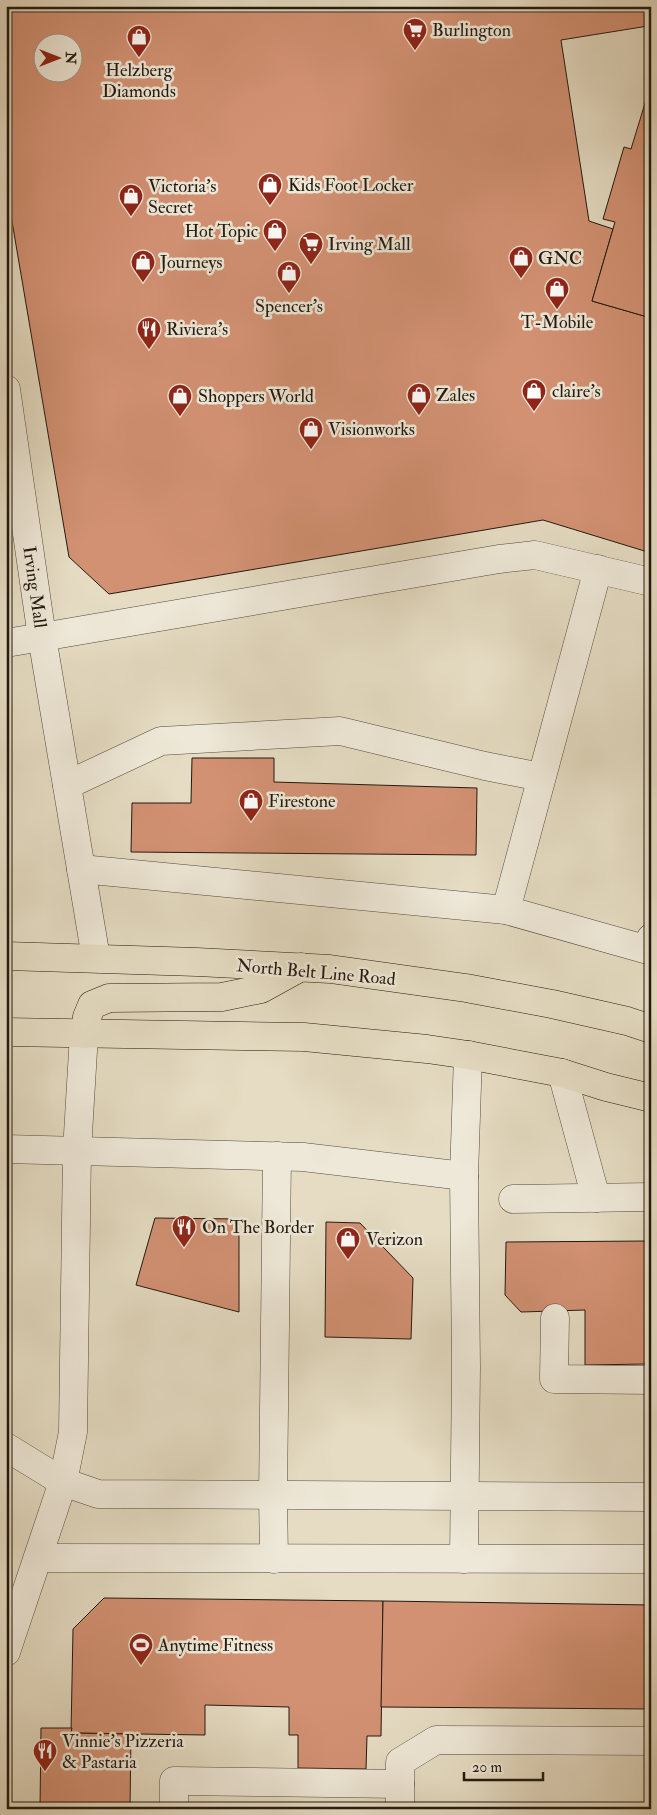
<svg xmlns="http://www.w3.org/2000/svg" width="657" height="1815" font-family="'IM FELL Double Pica',serif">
  <rect width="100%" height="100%" fill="#e5dcc3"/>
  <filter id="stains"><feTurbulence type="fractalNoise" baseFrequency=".004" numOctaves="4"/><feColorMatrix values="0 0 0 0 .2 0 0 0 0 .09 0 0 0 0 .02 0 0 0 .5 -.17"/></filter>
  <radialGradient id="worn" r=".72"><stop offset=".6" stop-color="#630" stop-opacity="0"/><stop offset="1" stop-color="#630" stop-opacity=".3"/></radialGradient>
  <!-- building -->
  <g fill="#d29173" stroke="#22190f" fill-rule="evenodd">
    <path d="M 6,6 L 645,6 L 648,26 L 561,40 L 589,221 L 613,229 L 592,301 L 651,318 L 651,553 L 543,520 L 109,594 L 69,557 L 6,186 ZM 42,42 L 72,42 L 72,72 L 42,72 Z"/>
    <polygon points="646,100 651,101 651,318 592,301 615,222 603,219 624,147 631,149"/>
    <polygon points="192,758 274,758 274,782 477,788 476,855 131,852 132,803 191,803"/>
    <polygon points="155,1218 239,1219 239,1312 136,1285"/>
    <polygon points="326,1222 360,1223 413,1278 411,1339 325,1337"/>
    <polygon points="648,1241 646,1364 585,1365 585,1310 521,1312 505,1295 506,1242"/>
    <polygon points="104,1598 383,1601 381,1736 367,1736 366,1769 298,1768 298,1735 289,1735 289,1707 205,1705 205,1735 71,1733 73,1629"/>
    <polygon points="383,1601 651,1605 651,1709 381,1707"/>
    <polygon points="41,1728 72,1728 71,1733 131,1734 130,1809 40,1809"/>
  </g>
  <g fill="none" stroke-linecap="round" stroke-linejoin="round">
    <defs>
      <g id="minor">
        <polyline points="6,389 42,637 6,643"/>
        <polyline points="67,785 161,741 340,731 485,766 541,777"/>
        <polyline points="81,869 506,910 648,950 651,938"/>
        <polyline points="506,910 598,569"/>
        <polyline points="96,958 42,637 499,559 535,555 651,582"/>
        <polyline points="562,1073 596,1198"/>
        <polyline points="6,1149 303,1157 464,1176"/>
        <polyline points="513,1199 651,1197"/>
        <polyline points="555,1318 554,1379 651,1380"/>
        <polyline points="6,1447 63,1482 98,1494 651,1497"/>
        <polyline points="38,1558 651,1559"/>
        <polyline points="274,1559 273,1495 277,1156"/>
        <polyline points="464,1559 466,1367 464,1176 468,1055"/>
        <polyline points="6,1652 63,1482 73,1432 77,1151 84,1034"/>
        <polyline points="174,1809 174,1781 400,1784"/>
        <polyline points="400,1809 400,1762 436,1740 651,1741"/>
      </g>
      <g id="major">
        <polyline points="6,956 197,962 330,969 466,988 552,1004 627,1021 651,1029"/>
        <polyline points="6,1032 304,1037 427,1049 468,1055 562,1073 606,1087 651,1098"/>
        <polyline points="84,1034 87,1017 92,1005 109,998 222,997 261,989 301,967"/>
      </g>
    </defs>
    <!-- minor casing -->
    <use href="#minor" stroke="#534a3c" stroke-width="29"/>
    <!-- major casing -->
    <use href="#major" stroke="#22190f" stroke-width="29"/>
    <!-- minor -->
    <use href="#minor" stroke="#eee8d8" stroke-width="28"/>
    <!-- major -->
    <use href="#major" stroke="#e5dcc3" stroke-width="28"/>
  </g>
  <!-- icons -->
  <defs>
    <symbol id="supermarket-pin" viewBox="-11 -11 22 30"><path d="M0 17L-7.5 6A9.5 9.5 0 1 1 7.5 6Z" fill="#8f2418" stroke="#eee8d8"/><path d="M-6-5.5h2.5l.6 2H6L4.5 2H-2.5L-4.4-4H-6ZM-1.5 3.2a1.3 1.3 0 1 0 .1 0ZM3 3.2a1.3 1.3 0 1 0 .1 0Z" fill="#fff"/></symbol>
    <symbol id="shop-pin" viewBox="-11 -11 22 30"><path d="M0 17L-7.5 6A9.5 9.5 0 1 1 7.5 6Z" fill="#8f2418" stroke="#eee8d8"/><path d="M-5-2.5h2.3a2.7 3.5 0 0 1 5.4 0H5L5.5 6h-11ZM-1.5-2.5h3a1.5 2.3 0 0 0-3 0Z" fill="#fff"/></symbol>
    <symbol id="restaurant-pin" viewBox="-11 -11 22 30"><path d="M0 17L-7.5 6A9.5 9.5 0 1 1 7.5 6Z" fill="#8f2418" stroke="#eee8d8"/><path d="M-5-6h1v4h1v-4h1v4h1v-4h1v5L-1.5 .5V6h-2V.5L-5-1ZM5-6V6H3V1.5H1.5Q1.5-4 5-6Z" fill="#fff"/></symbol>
    <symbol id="stadium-pin" viewBox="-11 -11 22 30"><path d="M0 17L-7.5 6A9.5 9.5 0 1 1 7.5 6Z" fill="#8f2418" stroke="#eee8d8"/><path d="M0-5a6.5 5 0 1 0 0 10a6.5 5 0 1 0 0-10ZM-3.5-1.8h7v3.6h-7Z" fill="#fff"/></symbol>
  </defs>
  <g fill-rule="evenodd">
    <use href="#supermarket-pin" x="401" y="16" width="28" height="38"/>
    <use href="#shop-pin" x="125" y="23" width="28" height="38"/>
    <use href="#shop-pin" x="256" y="171" width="28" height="38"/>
    <use href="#shop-pin" x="117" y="182" width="28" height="38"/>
    <use href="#shop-pin" x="261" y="217" width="28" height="38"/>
    <use href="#supermarket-pin" x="297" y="230" width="28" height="38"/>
    <use href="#shop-pin" x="507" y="244" width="28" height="38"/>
    <use href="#shop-pin" x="129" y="248" width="28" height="38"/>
    <use href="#shop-pin" x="275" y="259" width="28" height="38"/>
    <use href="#shop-pin" x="543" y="275" width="28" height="38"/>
    <use href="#restaurant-pin" x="135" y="315" width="28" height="38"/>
    <use href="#shop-pin" x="520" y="377" width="28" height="38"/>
    <use href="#shop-pin" x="405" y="381" width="28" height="38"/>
    <use href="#shop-pin" x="166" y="382" width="28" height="38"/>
    <use href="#shop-pin" x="297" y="415" width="28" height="38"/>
    <use href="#shop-pin" x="237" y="787" width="28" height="38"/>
    <use href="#restaurant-pin" x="170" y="1213" width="28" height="38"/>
    <use href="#shop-pin" x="334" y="1225" width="28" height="38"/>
    <use href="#stadium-pin" x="127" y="1631" width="28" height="38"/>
    <use href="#restaurant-pin" x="31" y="1737" width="28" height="38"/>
  </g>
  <g text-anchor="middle" stroke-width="5" stroke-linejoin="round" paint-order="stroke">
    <!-- poi labels -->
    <g font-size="18" fill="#22190f" stroke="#eee8d8" text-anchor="start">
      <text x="432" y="36">Burlington</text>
      <text x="139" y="76" text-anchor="middle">Helzberg<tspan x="139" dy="21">Diamonds</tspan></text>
      <text x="288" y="191">Kids Foot Locker</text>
      <text x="148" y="192">Victoria's<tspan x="148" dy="21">Secret</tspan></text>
      <text x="258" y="237" text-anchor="end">Hot Topic</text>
      <text x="328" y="250">Irving Mall</text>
      <text x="538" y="264">GNC</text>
      <text x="160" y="268">Journeys</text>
      <text x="289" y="312" text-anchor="middle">Spencer's</text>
      <text x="557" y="328" text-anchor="middle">T-Mobile</text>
      <text x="166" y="335">Riviera's</text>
      <text x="552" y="397">claire's</text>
      <text x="436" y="401">Zales</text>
      <text x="198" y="402">Shoppers World</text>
      <text x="328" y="435">Visionworks</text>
      <text x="268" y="807">Firestone</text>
      <text x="202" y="1233">On The Border</text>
      <text x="366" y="1245">Verizon</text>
      <text x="158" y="1651">Anytime Fitness</text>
      <text x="62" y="1747">Vinnie's Pizzeria<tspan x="62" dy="21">&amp; Pastaria</tspan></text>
    </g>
    <!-- street labels -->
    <g font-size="18" fill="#22190f" stroke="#eee8d8">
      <text transform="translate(35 587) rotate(82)" y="6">Irving Mall</text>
      <text transform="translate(316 972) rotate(5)" y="6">North Belt Line Road</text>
    </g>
  </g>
  <!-- margin -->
  <rect width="657" height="1815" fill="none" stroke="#e5dcc3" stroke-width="25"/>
  <rect x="8" y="8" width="642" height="1800" fill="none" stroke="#22190f" stroke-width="2.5"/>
  <rect x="12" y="12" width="632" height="1790" fill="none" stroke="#22190f"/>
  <!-- north arrow -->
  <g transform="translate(58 58) rotate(90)"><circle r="24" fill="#eee8d8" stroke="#9c9588"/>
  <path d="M0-4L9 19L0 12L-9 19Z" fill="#8f2418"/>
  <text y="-8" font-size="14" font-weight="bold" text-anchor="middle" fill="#22190f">N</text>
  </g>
  <!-- scale -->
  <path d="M464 1772v8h79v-8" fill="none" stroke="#22190f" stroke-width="2.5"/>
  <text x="472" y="1772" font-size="15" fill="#22190f" stroke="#eee8d8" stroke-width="4" paint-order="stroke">20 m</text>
  <rect width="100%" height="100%" filter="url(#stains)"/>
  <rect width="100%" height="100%" fill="url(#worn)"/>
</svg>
